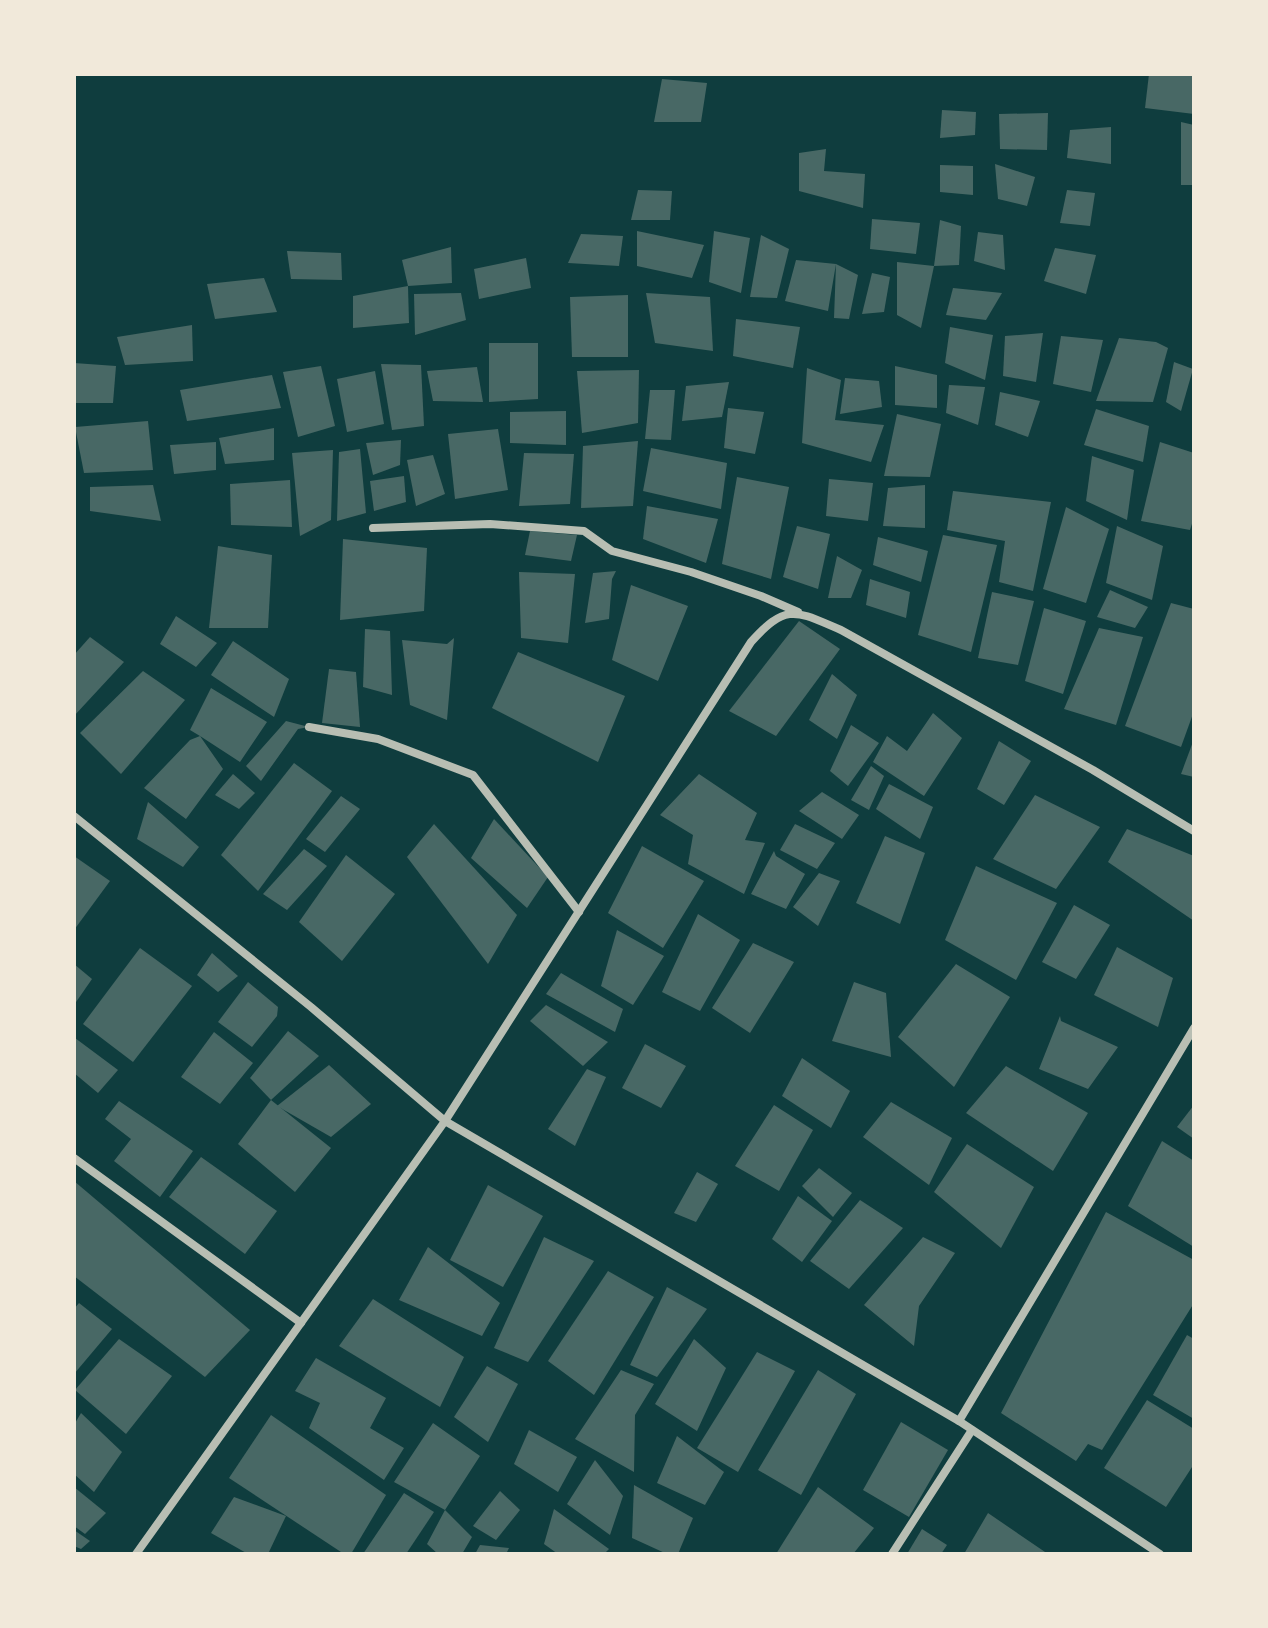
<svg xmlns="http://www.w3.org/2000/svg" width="1268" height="1628" font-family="Montserrat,sans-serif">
  <rect width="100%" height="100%" fill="#0f3d3e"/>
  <!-- building -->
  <g fill="#486865">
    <polygon points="1149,74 1194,74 1194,114 1145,108"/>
    <polygon points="662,79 707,83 701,122 654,122"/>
    <polygon points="942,110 976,112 975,135 940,138"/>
    <polygon points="1048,113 1047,150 1000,149 999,114"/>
    <polygon points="1181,122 1194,125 1194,185 1181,185"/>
    <polygon points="1111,127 1111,164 1067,158 1070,130"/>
    <polygon points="826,149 824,171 865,174 863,208 799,191 799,153"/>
    <polygon points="995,164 1035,177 1027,206 998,199"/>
    <polygon points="940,165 973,166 973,195 940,192"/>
    <polygon points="638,190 672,191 670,220 631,220"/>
    <polygon points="1067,190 1095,193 1090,226 1060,223"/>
    <polygon points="872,219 920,223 916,254 870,249"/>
    <polygon points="940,220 961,226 959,265 934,266"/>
    <polygon points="637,231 704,245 692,278 637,266"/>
    <polygon points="714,231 750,238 741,293 709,282"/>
    <polygon points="978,232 1003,235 1005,270 974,261"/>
    <polygon points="581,234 623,236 619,266 568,263"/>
    <polygon points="761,235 789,249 777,298 750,297"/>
    <polygon points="451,247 452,283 408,286 402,260"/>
    <polygon points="1055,248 1096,255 1086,294 1044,281"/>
    <polygon points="287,251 341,253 342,280 291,279"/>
    <polygon points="526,258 531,288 479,299 474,269"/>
    <polygon points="796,260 836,264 858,275 849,319 834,318 836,264 828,311 785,301"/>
    <polygon points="897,262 934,266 921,328 897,315"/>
    <polygon points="872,273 890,277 884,312 862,314"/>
    <polygon points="264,278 277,312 215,319 207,284"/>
    <polygon points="408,286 409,323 353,328 353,296"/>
    <polygon points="953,288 1002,293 986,320 946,315"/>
    <polygon points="461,293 466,320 415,335 414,294"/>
    <polygon points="646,293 710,297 713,351 655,343"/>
    <polygon points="628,295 628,357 572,357 570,297"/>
    <polygon points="736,319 800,327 793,368 733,356"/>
    <polygon points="192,325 193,361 125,365 117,337"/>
    <polygon points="950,327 993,335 985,380 945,363"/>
    <polygon points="1043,333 1036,382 1003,376 1005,336"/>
    <polygon points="1061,336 1103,340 1091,392 1053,384"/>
    <polygon points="1119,338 1156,342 1168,348 1153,402 1096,401"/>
    <polygon points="489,343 538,343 538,399 489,402"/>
    <polygon points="1174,362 1193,369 1181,411 1166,402"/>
    <polygon points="74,363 116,366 113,403 74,403"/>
    <polygon points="381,364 421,365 424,426 392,430"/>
    <polygon points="321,366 335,426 298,437 283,372"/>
    <polygon points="895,366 937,375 937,408 895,405"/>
    <polygon points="477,367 483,402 433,401 427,371"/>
    <polygon points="807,368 841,380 835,420 884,425 871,462 802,443"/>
    <polygon points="639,370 638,423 582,433 577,371"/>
    <polygon points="375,371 384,424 347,432 337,379"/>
    <polygon points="272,375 281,408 187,421 180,390"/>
    <polygon points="845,378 879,381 882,407 840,414"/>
    <polygon points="729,382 722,417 682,421 686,386"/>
    <polygon points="949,385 985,387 978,425 946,413"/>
    <polygon points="650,390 675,390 671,440 645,439"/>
    <polygon points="1000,392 1040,401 1028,437 995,425"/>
    <polygon points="728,408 764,412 755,454 724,448"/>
    <polygon points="1096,409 1149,426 1143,462 1084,445"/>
    <polygon points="566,411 566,445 510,443 510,412"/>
    <polygon points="897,414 941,424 930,477 884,476"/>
    <polygon points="148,421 153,470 84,473 75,427"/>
    <polygon points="274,428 274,460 225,464 219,438"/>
    <polygon points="498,429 508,490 455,499 448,434"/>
    <polygon points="401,440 400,465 373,475 366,443"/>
    <polygon points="638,441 633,506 581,508 583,446"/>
    <polygon points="216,442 216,470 174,474 170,445"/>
    <polygon points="1160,442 1194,453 1194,517 1190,530 1141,521"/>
    <polygon points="651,448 727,463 721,509 643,491"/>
    <polygon points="360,449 366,513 337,521 339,452"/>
    <polygon points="333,450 331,520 300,536 292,453"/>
    <polygon points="524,453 574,454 570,504 519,506"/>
    <polygon points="433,455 445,494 416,506 407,460"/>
    <polygon points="1092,456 1134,470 1127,520 1086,501"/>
    <polygon points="404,476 406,502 374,511 370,481"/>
    <polygon points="737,477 789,487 771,579 722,564"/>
    <polygon points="829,479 873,483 868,521 826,516"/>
    <polygon points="290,480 292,527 231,525 230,484"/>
    <polygon points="153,485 161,521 90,511 90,487"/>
    <polygon points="925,485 925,528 883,526 888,488"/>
    <polygon points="953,491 1051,502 1033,591 999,582 1005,541 947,530"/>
    <polygon points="647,506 718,519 706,563 643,539"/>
    <polygon points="1066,507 1109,529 1086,603 1043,589"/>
    <polygon points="797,526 830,534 818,589 783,577"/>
    <polygon points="1117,526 1163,546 1152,600 1106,583"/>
    <polygon points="530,531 577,535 571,561 525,555"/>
    <polygon points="943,535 997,545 971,652 918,635"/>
    <polygon points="878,537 928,551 921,582 873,565"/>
    <polygon points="343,539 427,548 424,611 340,620"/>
    <polygon points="218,546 272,555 268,628 209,628"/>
    <polygon points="837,556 862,570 851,598 828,598"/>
    <polygon points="616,571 612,579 609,619 585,623 593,573"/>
    <polygon points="519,572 575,574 568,643 521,638"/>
    <polygon points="870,579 910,592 906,618 866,605"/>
    <polygon points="631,585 688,606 658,681 612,660"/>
    <polygon points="1110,590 1148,607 1135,628 1097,617"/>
    <polygon points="992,592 1034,601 1018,665 978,658"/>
    <polygon points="1171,603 1194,609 1194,711 1181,747 1125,726"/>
    <polygon points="1044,608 1086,621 1063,694 1025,681"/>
    <polygon points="176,616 217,643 196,667 160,644"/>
    <polygon points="799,621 840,649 776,736 729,711"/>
    <polygon points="1099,628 1143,637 1116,725 1064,709"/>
    <polygon points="365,629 390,631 392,695 363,687"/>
    <polygon points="90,637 124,662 74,716 74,655"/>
    <polygon points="454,638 447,720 410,705 402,640 447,644"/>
    <polygon points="233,641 289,679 274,717 211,675"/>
    <polygon points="518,652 625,696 598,762 492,708"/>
    <polygon points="329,669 356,672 360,727 322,723"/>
    <polygon points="143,671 185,700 121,774 80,733"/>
    <polygon points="832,674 857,695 837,739 809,720"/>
    <polygon points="211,688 267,722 240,762 200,736 223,769 186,819 144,788 190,740 200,736 190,730"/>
    <polygon points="933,713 962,738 924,796 873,762 887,736 907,751"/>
    <polygon points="286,721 309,727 298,729 261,781 246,766"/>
    <polygon points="851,725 879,743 848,786 830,771"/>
    <polygon points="1194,739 1194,777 1181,774"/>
    <polygon points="999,741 1031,761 1004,805 977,789"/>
    <polygon points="294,763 332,791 258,891 221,855"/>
    <polygon points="871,766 884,776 869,810 851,800"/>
    <polygon points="233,774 255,793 239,809 215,795"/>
    <polygon points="699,774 757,813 745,840 765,843 744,894 688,864 693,835 660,815"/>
    <polygon points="889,784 933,807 920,839 876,809"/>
    <polygon points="822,792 859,815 842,839 799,811"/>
    <polygon points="1035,795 1100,827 1056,889 993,859"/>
    <polygon points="341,796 360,809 325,852 306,839"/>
    <polygon points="148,802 199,847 183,867 137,839"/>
    <polygon points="494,819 548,877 527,908 471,858"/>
    <polygon points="434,824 517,915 488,964 407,857"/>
    <polygon points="795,824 835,843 817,869 780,850"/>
    <polygon points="1127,829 1194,856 1194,921 1108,862"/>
    <polygon points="885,836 925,853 900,924 856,903"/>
    <polygon points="642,846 704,881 663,948 608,913"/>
    <polygon points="304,849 327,866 287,910 263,894"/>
    <polygon points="774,851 776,856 805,874 786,909 751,894"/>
    <polygon points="346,855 395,894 342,961 299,922"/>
    <polygon points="74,856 110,881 74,930"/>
    <polygon points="976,866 1057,903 1016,980 945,940"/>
    <polygon points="819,873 840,881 818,926 793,907"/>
    <polygon points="1074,905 1110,925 1076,979 1042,962"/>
    <polygon points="698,914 740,940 700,1011 662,992"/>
    <polygon points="617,930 664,956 633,1005 601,986"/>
    <polygon points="753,943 794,962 750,1033 712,1008"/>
    <polygon points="1117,947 1173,978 1158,1027 1094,995"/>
    <polygon points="140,948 192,986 133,1062 83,1024"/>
    <polygon points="212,953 238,976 218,992 197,975"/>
    <polygon points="74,964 92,979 74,1005"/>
    <polygon points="956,964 1010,997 954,1087 898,1037"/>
    <polygon points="561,973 623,1009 615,1032 546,994"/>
    <polygon points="248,982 278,1007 277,1016 252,1047 218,1022"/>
    <polygon points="854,982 886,993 891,1057 832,1041"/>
    <polygon points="546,1005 608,1042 583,1066 530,1021"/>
    <polygon points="1060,1016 1061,1021 1118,1047 1088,1089 1039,1069"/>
    <polygon points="288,1031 319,1056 271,1100 250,1078"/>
    <polygon points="214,1032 253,1063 220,1104 181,1077"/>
    <polygon points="75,1038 118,1070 98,1093 74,1073"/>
    <polygon points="645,1044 686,1066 661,1108 622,1088"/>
    <polygon points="802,1058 850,1091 831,1128 782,1096"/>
    <polygon points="329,1065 371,1104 331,1137 277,1106"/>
    <polygon points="1006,1066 1088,1113 1053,1171 966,1113"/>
    <polygon points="587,1069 606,1077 575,1146 548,1129"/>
    <polygon points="271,1100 331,1148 295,1192 238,1144"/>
    <polygon points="119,1101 193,1151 160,1197 114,1161 131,1139 105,1119"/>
    <polygon points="891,1102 952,1138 929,1185 863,1137"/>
    <polygon points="774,1105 813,1130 779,1191 735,1166"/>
    <polygon points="1194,1105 1194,1139 1177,1127"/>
    <polygon points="1162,1141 1194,1161 1194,1247 1128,1206"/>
    <polygon points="967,1144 1034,1187 1001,1248 934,1192"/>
    <polygon points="201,1157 277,1211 245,1254 169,1197"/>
    <polygon points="819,1168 852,1193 833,1217 802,1186"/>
    <polygon points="697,1172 718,1184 696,1222 674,1213"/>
    <polygon points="74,1181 250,1330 205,1377 74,1276"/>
    <polygon points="488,1185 543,1216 503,1287 450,1260"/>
    <polygon points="798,1196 832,1221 802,1262 772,1239"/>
    <polygon points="860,1200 903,1228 849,1289 810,1261"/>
    <polygon points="1106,1212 1194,1260 1194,1303 1102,1450 1088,1444 1076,1461 1001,1413"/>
    <polygon points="544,1237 594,1261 528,1362 494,1348"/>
    <polygon points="923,1237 955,1253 919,1306 914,1346 864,1305"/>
    <polygon points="428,1247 500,1303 482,1336 399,1300"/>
    <polygon points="608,1271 654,1297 594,1395 548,1361"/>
    <polygon points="667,1287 707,1309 657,1377 630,1365"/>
    <polygon points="373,1299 464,1357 440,1407 339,1346"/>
    <polygon points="79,1303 112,1329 74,1374 74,1309"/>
    <polygon points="1187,1335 1194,1339 1194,1419 1153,1395"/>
    <polygon points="119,1339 172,1376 126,1434 75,1390"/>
    <polygon points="694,1339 726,1368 697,1431 655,1404"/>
    <polygon points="757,1352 795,1371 738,1472 697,1448"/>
    <polygon points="316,1358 386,1398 370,1428 404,1448 384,1480 309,1428 320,1403 295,1391"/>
    <polygon points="487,1366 518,1384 488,1442 454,1417"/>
    <polygon points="621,1370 654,1384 635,1415 634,1472 575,1439"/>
    <polygon points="818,1370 856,1394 801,1495 758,1470"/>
    <polygon points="1147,1400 1194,1429 1194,1464 1166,1507 1104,1468"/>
    <polygon points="81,1413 122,1452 94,1492 74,1474 74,1425"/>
    <polygon points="271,1415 386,1495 351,1554 344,1554 229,1478"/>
    <polygon points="901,1422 948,1450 909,1517 863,1490"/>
    <polygon points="433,1423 480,1456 445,1510 472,1537 462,1554 438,1554 427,1544 445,1510 394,1482"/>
    <polygon points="529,1430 577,1457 558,1492 514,1464"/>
    <polygon points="677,1436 724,1472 705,1505 657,1483"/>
    <polygon points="595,1460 623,1496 610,1535 567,1504"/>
    <polygon points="634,1485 693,1518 678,1554 667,1554 632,1538"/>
    <polygon points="74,1487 106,1513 85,1534 74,1526"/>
    <polygon points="818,1487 874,1528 853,1554 776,1554"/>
    <polygon points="500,1491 520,1510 496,1540 473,1526"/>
    <polygon points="404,1493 434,1512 406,1554 363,1554"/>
    <polygon points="234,1497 286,1516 268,1554 248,1554 211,1533"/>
    <polygon points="554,1509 609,1549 604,1554 558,1554 544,1544"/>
    <polygon points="988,1513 1048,1554 964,1554"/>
    <polygon points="922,1529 947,1545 941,1554 907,1554"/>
    <polygon points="74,1530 90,1541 81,1549 74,1546"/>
    <polygon points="480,1545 509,1548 506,1554 475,1554"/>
  </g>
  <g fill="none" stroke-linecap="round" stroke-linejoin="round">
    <!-- minor -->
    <g stroke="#b8beb3" stroke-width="8">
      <polyline points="373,528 490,524 584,531 612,551 691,572 761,596 798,612"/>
      <polyline points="309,727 378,739 473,775 579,912"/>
      <polyline points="74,816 311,1007 445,1121 959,1421 1160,1554"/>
      <polyline points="74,1158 301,1323"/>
      <polyline points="959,1421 1194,1028"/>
      <path d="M 136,1554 L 445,1121 L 751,642 C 787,602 796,611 841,630 L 1093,770 L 1194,831"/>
      <polyline points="892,1554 972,1430"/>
    </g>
  </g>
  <!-- border -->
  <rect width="1268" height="1628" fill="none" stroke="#f1e9da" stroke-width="152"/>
</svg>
